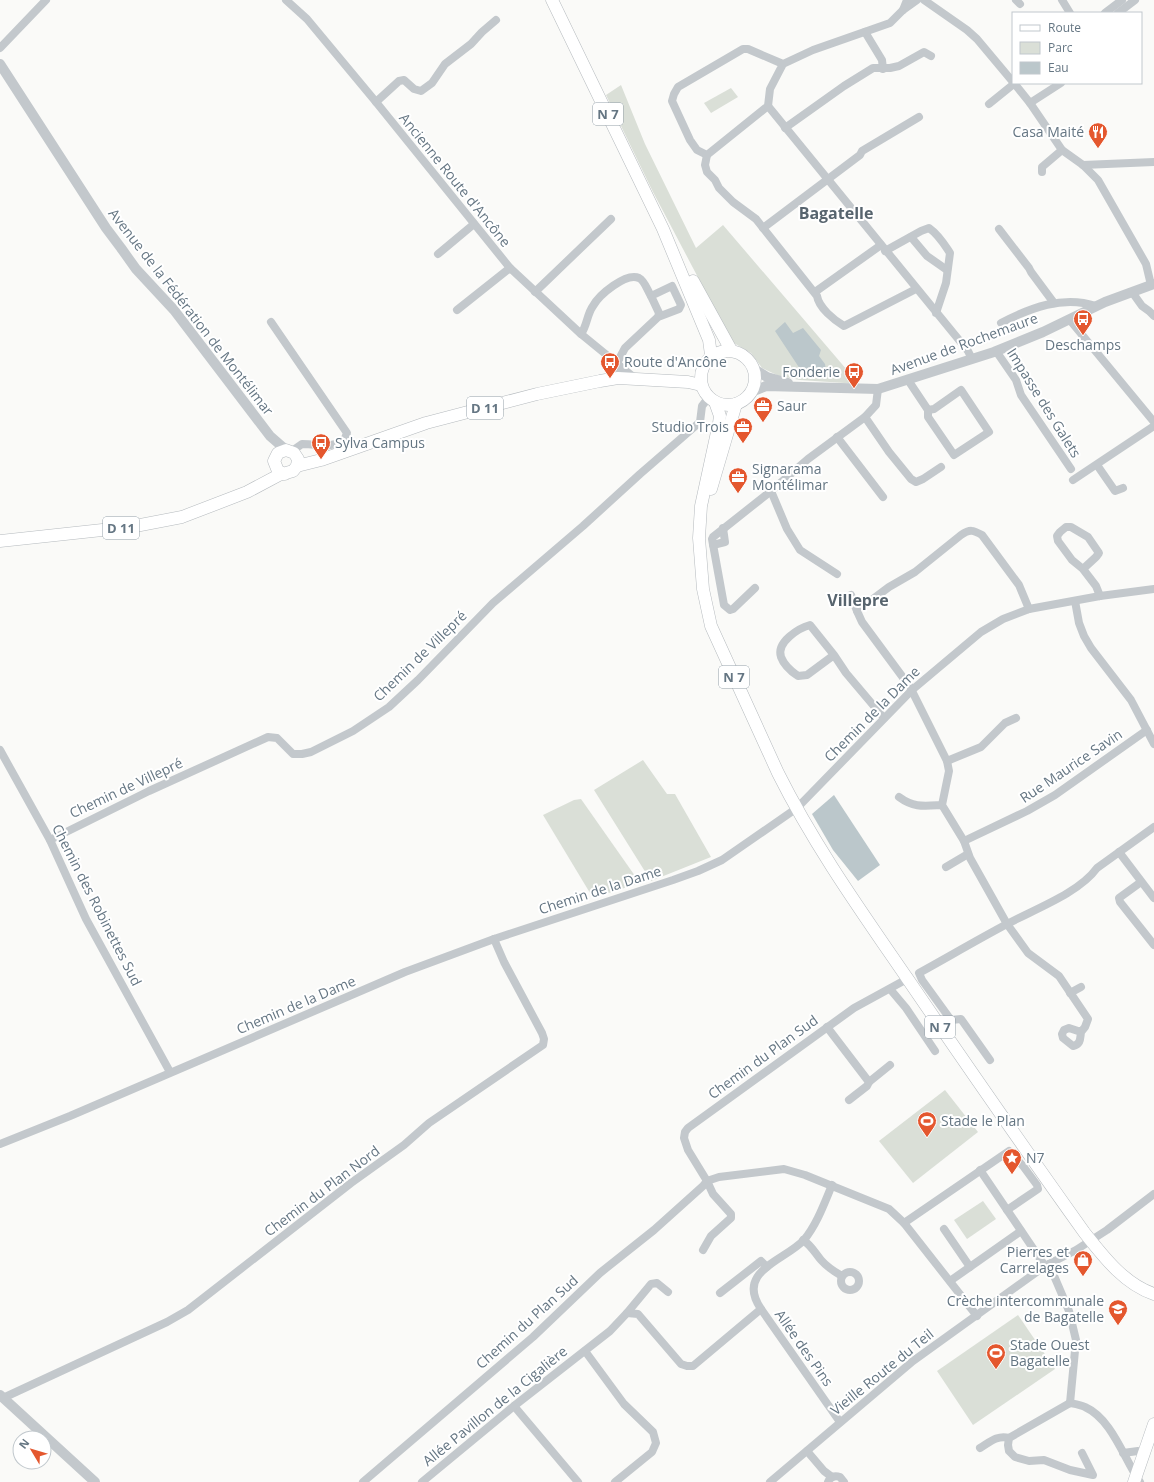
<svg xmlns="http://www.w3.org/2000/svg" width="1154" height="1482" font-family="'Open Sans',sans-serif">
  <rect width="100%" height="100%" fill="#fafaf8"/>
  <!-- green -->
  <g fill="#dadfd7">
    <polygon points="621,85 645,144 696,248 723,225 859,384 800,380 779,376 762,368 751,353 732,342 653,192 606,95"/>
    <polygon points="731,88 738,97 711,113 704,103"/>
    <polygon points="643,760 667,794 675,794 711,857 651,881 594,790"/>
    <polygon points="581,799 640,883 593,898 543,815 574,800"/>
    <polygon points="945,1090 978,1132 913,1183 879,1141"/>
    <polygon points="983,1201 996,1219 967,1239 954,1220"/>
    <polygon points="1018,1315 1055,1369 973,1425 937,1371"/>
  </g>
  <!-- water -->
  <g fill="#bbc7cb">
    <polygon points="785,322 793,333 803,328 821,350 819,356 825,364 826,371 822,373 823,376 816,378 812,371 802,372 775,331"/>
    <polygon points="834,795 880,865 858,881 833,850 812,814"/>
  </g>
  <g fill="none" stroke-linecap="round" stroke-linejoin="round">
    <defs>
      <g id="primary">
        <polyline points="552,0 663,229 709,340 711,355"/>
        <polyline points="693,281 731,350"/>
        <circle cx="728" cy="378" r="27"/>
        <path d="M 715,402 L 720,416 L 719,423 L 701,506 L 699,538 L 703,589 L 711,626 L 778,773 C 814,845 861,911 907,978 C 965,1063 1024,1148 1084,1232 C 1103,1256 1124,1284 1154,1294"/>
        <polyline points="297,466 321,460 426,423 537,394 600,381 618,378 636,379 688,382 701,385"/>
        <polyline points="711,489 736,404"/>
        <polyline points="0,541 130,527 182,517 247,492 279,475 293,471 297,466 298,459 294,453 286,450 278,453 274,461 278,471 285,474"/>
        <polyline points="1134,1482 1154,1424"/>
      </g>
    </defs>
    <!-- primary casing -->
    <use href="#primary" stroke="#b5babe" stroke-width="13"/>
    <!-- minor -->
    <g stroke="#c3c8cc" stroke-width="8">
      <polyline points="286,0 307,19 376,102 510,268 581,334 636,379"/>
      <polyline points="924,0 967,30 977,39 1013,82"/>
      <polyline points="1016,0 1020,4"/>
      <polyline points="1062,0 1070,13"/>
      <polyline points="903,10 907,0"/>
      <polyline points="1105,13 1122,0"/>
      <polyline points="1118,13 1135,0"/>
      <polyline points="865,32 882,60 883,69"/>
      <polyline points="0,48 46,0"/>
      <polyline points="783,64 770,89 768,106 707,155 697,150 690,140 672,101 674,94 678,87 743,49 748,49 783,64 813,50 890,23 903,10 917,0"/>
      <polyline points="1014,83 1030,103 1062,150 1083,165 1098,180 1146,264 1151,285"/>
      <polyline points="376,102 399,81 404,80 414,89 421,91 432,83 445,64 471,44 482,32 496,20"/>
      <polyline points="1030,103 1061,83"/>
      <polyline points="989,104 1015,83"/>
      <polyline points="768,106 968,351 972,359"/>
      <polyline points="785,128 844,86 873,68 890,68 899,66 924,52 931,56"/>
      <path d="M 707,155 L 705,165 L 707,172 L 715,180 L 719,188 L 733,202 L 756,219 L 817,296 C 819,308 834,320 844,326 L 916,289"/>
      <polyline points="1083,165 1154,162"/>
      <polyline points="1042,172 1042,167 1062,150"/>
      <polyline points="763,228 860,155 862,151 919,117"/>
      <polyline points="999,229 1029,268 1031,272 1054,303"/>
      <polyline points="911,237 927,256 947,270"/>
      <path d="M 885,251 L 921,231 L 929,228 C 939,235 944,244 950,253 L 946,283 L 936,313"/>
      <polyline points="438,254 474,224"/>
      <polyline points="535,292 611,219"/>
      <polyline points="815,292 881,245"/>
      <polyline points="1132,292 1142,306 1149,311 1154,316"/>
      <polyline points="457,310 510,268"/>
      <polyline points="1069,319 1154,422"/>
      <path d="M 271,322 L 347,433 L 344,441 C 325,449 321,444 302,444 L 292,451"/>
      <path d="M 1001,323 C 1030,308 1063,295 1096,306"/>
      <path d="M 581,334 C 587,326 587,314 593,306 C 599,295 626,272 639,278 C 645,281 647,290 651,296"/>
      <polyline points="996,351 1016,380 1021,395 1071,469"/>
      <polyline points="618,378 617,363 625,348 658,317 679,309 681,305 672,286 651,296 659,313 658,317"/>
      <polyline points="908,380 928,410 928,417 954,455 989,432 961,390 934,409 928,410"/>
      <polyline points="865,417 889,452 911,479 916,482 923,479 941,467"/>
      <polyline points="837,437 883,497"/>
      <polyline points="1097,465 1115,491 1123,488"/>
      <polyline points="1073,480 1154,426"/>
      <polyline points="771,491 787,529 800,550 837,574"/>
      <polyline points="713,545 725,542 723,528"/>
      <polyline points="1083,569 1072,560 1058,541 1057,536 1060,532 1066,527 1071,527 1088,537 1099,553 1096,557 1083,569 1096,586 1100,596"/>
      <polyline points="755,588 733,609 730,610 724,605 712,539 713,537 771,491 808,459 865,417 876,405 878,389"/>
      <polyline points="851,595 857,611"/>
      <polyline points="1075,601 1079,623 1084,636 1091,648 1131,700 1154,744"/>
      <path d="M 1029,609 L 1019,585 L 982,535 C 973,530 970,529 961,535 L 915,572 L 889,587 L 857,611 L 862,622 L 910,687 L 947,761 L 949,771 L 942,805 L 964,841 L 970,858 L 1007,924 L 1028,953 L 1059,976 L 1088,1019 L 1085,1027 L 1081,1032 C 1080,1039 1081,1044 1073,1046 L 1063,1038 L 1062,1034 L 1064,1030 L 1069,1028 L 1081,1032"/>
      <path d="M 834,655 L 807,675 L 798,676 C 792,672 784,665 781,657 C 776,642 799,628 810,625 L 834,655 L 846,673 L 884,718"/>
      <polyline points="0,750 50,840 86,919 170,1072"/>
      <polyline points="947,761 981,747 1005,723 1016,718"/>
      <path d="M 899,797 C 914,808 924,806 942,805"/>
      <polyline points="50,840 149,791 268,737 277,738 293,754 302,754 311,752 353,731 389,707 418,680 493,603 583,526 640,474 700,422 702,406 709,397"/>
      <polyline points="964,841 1027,811 1055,795 1147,730"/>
      <polyline points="1119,852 1154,898"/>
      <polyline points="946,867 968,854"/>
      <polyline points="1141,882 1119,898 1120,902 1154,945"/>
      <polyline points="890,989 906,1008 935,1051"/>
      <polyline points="1070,993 1081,987"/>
      <polyline points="827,1027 869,1082 867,1086 849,1100"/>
      <path d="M 990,1060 L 961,1019 L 951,1020 L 922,980 L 919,973 C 948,957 977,940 1007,924 C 1035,909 1079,893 1097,868 L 1154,827"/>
      <polyline points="869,1082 890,1065"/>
      <polyline points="0,1144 70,1116 405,972 494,939 673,880 698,871 722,860 797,808 912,690 981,632 1003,619 1029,609 1100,596 1154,589"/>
      <polyline points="980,1170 1045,1266"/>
      <polyline points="904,1223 1009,1151 1023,1166 1037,1185 1038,1189 1007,1210"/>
      <polyline points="944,1229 970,1267"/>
      <path d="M 803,1240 C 811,1245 815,1253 821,1260 C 827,1267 835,1272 842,1276"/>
      <polyline points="703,1250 711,1236 731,1218 731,1214 713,1194 707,1181 688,1150 684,1138 685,1132 688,1128 854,1008 907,979"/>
      <polyline points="1049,1264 1069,1311 1076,1340 1070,1403"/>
      <circle cx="850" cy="1281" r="9"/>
      <polyline points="950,1281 1021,1231"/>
      <polyline points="720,1293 761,1261 767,1267"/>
      <polyline points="761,1309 840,1422"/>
      <polyline points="627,1313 651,1284 657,1283 668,1292"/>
      <polyline points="585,1351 624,1404 653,1432 656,1443 652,1452 615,1482"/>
      <polyline points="3,1398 167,1322 188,1310 351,1183 404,1145 429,1123 543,1045 544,1039 542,1033 504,962 494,939"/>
      <polyline points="1070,1403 1009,1438 1008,1445 1009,1451 1015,1457 1029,1461 1044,1460 1070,1470 1093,1475 1082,1453"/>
      <path d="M 1070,1403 C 1075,1404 1081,1405 1085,1407 C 1112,1419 1124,1459 1140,1482"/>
      <polyline points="514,1406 578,1482"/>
      <path d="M 980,1448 C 990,1442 997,1435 1009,1438"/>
      <polyline points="807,1451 824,1471 832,1477"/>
      <polyline points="1123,1453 1138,1451 1144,1453"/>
      <polyline points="363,1482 533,1337 600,1273 654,1230 703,1186 707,1181 719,1177 784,1169 805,1175 889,1209 904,1223 977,1316"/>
      <path d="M 422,1482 L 514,1406 L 610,1331 L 627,1313 L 638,1314 L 681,1364 L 687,1366 L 693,1366 L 761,1309 C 735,1271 784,1261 804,1240 C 817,1224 824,1204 832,1185"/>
      <polyline points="770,1482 913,1361 1045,1266 1076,1250 1107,1230 1154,1194"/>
      <path d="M 828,1482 C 830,1477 834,1475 840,1477 L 844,1482"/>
    </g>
    <!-- tertiary -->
    <g stroke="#c3c8cc" stroke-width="10">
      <polyline points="0,64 106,228 121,248 136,269 174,310 270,436 286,450"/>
      <polyline points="754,369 767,377 788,383"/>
      <polyline points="751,392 766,386 878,389 994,352 1043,332 1105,302 1154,284"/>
      <polyline points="0,1395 95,1482"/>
    </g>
    <!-- primary -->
    <use href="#primary" stroke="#fff" stroke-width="12"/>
  </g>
  <!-- icons -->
  <defs>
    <symbol id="restaurant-pin" viewBox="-11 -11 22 30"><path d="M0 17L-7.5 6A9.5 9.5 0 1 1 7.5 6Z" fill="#e4572e" stroke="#fff"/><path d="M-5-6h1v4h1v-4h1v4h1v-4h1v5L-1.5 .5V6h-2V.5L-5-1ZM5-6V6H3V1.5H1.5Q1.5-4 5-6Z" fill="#fff"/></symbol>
    <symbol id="bus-pin" viewBox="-11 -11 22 30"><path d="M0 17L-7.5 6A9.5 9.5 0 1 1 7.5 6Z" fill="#e4572e" stroke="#fff"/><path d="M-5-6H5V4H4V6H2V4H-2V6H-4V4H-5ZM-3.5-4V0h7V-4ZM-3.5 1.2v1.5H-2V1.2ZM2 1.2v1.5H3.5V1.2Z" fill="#fff"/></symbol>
    <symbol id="office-pin" viewBox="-11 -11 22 30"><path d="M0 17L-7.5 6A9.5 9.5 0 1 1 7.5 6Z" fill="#e4572e" stroke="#fff"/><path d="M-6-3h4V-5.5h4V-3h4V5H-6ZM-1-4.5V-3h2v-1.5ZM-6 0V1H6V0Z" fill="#fff"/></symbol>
    <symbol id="stadium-pin" viewBox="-11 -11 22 30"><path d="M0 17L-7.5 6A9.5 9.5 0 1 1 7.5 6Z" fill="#e4572e" stroke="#fff"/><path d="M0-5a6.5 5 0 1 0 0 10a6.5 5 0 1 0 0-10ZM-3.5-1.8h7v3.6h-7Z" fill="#fff"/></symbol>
    <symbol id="sight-pin" viewBox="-11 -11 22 30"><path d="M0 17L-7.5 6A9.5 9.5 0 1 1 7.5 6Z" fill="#e4572e" stroke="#fff"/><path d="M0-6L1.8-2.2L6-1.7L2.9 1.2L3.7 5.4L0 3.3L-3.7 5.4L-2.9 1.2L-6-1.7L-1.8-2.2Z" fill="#fff"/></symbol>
    <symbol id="shop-pin" viewBox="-11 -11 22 30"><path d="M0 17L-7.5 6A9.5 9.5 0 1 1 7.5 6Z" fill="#e4572e" stroke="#fff"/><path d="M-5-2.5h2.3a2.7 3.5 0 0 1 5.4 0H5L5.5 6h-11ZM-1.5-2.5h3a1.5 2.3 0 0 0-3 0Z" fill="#fff"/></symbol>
    <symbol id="school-pin" viewBox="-11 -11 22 30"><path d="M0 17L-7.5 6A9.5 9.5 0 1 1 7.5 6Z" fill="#e4572e" stroke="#fff"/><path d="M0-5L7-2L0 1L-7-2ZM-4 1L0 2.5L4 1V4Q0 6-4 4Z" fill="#fff"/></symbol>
  </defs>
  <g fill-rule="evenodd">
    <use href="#restaurant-pin" x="1087" y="121" width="22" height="30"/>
    <use href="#bus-pin" x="1072" y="308" width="22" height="30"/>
    <use href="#bus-pin" x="599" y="351" width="22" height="30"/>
    <use href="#bus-pin" x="843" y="361" width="22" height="30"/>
    <use href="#office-pin" x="752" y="395" width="22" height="30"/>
    <use href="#office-pin" x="732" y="416" width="22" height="30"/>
    <use href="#bus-pin" x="310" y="432" width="22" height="30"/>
    <use href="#office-pin" x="727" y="466" width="22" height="30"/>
    <use href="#stadium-pin" x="916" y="1110" width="22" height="30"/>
    <use href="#sight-pin" x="1001" y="1147" width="22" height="30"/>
    <use href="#shop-pin" x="1072" y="1249" width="22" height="30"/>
    <use href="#school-pin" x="1107" y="1298" width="22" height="30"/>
    <use href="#stadium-pin" x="985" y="1342" width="22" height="30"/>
  </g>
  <g text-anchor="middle" stroke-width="4" stroke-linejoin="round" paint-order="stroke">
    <!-- shield labels -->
    <g fill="#fff" stroke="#939fa8" stroke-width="1">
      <rect x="593" y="103" width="30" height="22" rx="3"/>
      <rect x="467" y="397" width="36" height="22" rx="3"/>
      <rect x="103" y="517" width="36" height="22" rx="3"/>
      <rect x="719" y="666" width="30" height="22" rx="3"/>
      <rect x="925" y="1016" width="30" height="22" rx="3"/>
    </g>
    <g font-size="13" font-weight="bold" fill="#657683">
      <text x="608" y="119">N 7</text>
      <text x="485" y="413">D 11</text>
      <text x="121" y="533">D 11</text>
      <text x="734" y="682">N 7</text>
      <text x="940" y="1032">N 7</text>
    </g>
    <!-- poi labels -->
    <g font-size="14" fill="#657683" stroke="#fff" text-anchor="start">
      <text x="1084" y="137" text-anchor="end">Casa Maité</text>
      <text x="1083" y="350" text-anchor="middle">Deschamps</text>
      <text x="624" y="367">Route d'Ancône</text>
      <text x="840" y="377" text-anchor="end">Fonderie</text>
      <text x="777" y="411">Saur</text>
      <text x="729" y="432" text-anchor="end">Studio Trois</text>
      <text x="335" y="448">Sylva Campus</text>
      <text x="752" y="474">Signarama<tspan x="752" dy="16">Montélimar</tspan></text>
      <text x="941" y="1126">Stade le Plan</text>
      <text x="1026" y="1163">N7</text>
      <text x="1069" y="1257" text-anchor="end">Pierres et<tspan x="1069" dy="16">Carrelages</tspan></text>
      <text x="1104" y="1306" text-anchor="end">Crèche intercommunale<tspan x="1104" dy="16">de Bagatelle</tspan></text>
      <text x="1010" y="1350">Stade Ouest<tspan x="1010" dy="16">Bagatelle</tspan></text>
    </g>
    <!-- street labels -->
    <g font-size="14" fill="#657683" stroke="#fff">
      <text transform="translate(455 180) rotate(51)" y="5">Ancienne Route d'Ancône</text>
      <text transform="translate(191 312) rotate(52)" y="5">Avenue de la Fédération de Montélimar</text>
      <text transform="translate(964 344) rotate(-20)" y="5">Avenue de Rochemaure</text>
      <text transform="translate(1044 403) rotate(58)" y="5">Impasse des Galets</text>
      <text transform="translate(420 656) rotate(-44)" y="5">Chemin de Villepré</text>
      <text transform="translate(872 714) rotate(-45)" y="5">Chemin de la Dame</text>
      <text transform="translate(1071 766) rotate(-34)" y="5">Rue Maurice Savin</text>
      <text transform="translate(126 788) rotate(-25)" y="5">Chemin de Villepré</text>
      <text transform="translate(600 890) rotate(-18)" y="5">Chemin de la Dame</text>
      <text transform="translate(97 905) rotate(63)" y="5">Chemin des Robinettes Sud</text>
      <text transform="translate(296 1005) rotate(-23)" y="5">Chemin de la Dame</text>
      <text transform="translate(763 1057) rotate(-36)" y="5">Chemin du Plan Sud</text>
      <text transform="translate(322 1191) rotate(-37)" y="5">Chemin du Plan Nord</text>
      <text transform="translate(527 1322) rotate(-42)" y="5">Chemin du Plan Sud</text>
      <text transform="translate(804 1348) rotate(55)" y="5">Allée des Pins</text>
      <text transform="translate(882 1372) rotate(-39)" y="5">Vieille Route du Teil</text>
      <text transform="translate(495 1406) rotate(-39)" y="5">Allée Pavillon de la Cigalière</text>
    </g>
    <!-- quarter labels -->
    <g font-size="16" font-weight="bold" fill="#57646e" stroke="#fff">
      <text x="836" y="219">Bagatelle</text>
      <text x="858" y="606">Villepre</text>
    </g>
  </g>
  <!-- legend -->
  <rect x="1012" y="12" width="130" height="72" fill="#ffffff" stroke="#c1c8cd"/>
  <rect x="1020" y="25" width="20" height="6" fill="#ffffff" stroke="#c1c8cd"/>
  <text x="1048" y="32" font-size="12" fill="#657683">Route</text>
  <rect x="1020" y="42" width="20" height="12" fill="#dadfd7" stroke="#c1c8cd"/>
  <text x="1048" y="52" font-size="12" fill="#657683">Parc</text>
  <rect x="1020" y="62" width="20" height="12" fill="#bbc7cb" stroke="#c1c8cd"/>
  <text x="1048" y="72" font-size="12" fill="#657683">Eau</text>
  <!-- north arrow -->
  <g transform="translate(32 1450) rotate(308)"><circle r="19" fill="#ffffff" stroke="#c1c8cd"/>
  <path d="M0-3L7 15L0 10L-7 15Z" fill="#e4572e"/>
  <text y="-6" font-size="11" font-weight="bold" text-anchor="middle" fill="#657683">N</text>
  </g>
</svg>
